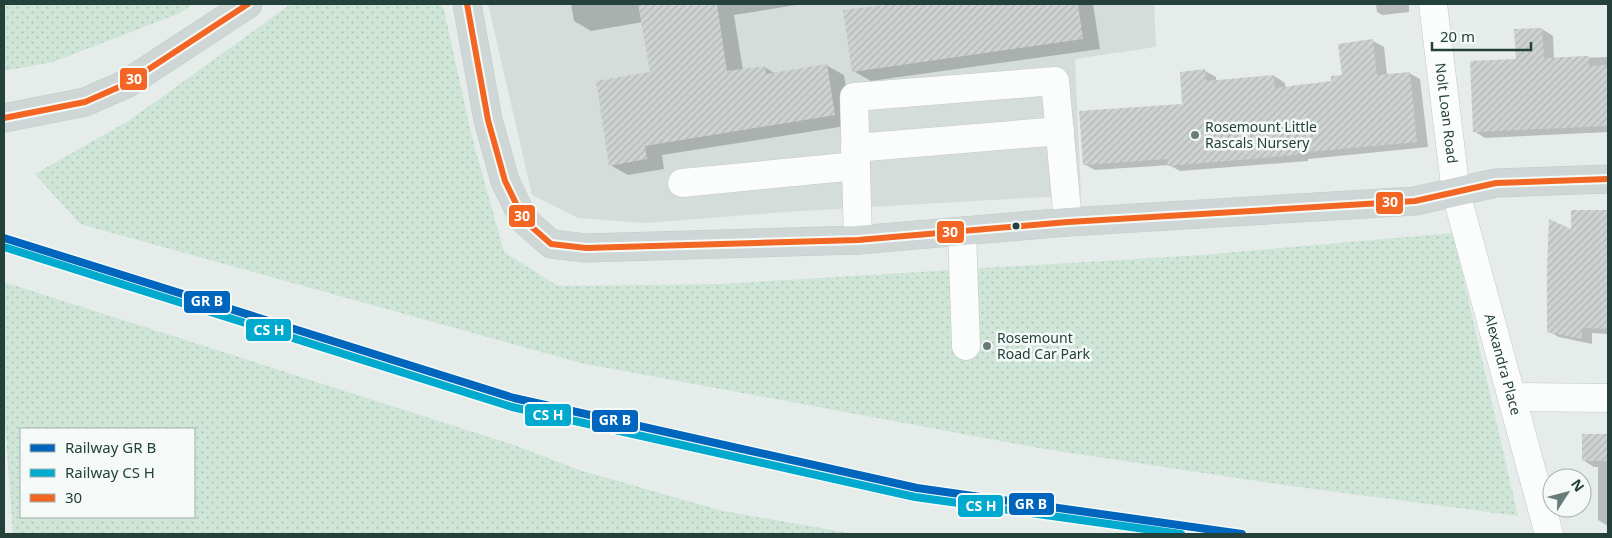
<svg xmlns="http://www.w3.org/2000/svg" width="1612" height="538" font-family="'Noto Sans',sans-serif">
  <defs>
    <pattern id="grass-dots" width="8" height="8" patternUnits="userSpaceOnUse" patternTransform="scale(1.25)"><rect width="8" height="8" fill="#cfe5d8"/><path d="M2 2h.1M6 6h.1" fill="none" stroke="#b1c6ba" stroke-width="1.8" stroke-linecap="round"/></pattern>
    <pattern id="building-hatch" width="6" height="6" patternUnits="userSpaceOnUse" patternTransform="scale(1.25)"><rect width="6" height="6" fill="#ced3d1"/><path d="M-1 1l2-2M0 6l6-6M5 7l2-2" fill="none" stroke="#b1b6b4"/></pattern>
  </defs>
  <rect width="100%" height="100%" fill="#e6ecea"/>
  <!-- built -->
  <polygon fill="#d5ddda" points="488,4 1154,4 1156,47 1075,59 1081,195 785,212 646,223 578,218 532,195"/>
  <!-- grass -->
  <g fill="url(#grass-dots)" fill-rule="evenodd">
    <polygon points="4,4 193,4 180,13 53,62 4,71"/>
    <polygon points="291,4 441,4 444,10 472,137 504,252 558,286 721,284 1202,255 1453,233 1518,516 1291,486 1044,449 581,363 80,224 35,174 130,120"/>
    <path d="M 4,282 L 517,446 L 579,470 L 723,511 L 854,534 L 13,534 L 4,409 ZM 21,429 L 194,429 L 194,517 L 21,517 Z"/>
  </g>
  <!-- shadow -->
  <g fill="#0003">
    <polygon points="571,4 802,4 734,15 743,70 764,67 776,74 826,65 844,75 852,125 662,155 664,169 628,175 610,165 651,73 643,22 591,31 574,21"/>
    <polygon points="901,4 1093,4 1100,49 871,81 853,71 845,11"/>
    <polygon points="1376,4 1409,4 1409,12 1382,15 1377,12"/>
    <polygon points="1542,29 1553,36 1554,59 1608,57 1608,132 1485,138 1474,131 1517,60"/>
    <polygon points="1373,41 1384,47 1387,75 1409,73 1420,79 1428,147 1308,159 1308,161 1180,171 1169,165 1095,170 1084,164 1183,105 1205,71 1216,77 1216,81 1274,76 1285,83 1285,88 1333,83 1343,76"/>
    <polygon points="1606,243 1608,243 1608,334 1592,333 1592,344 1559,337 1548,331"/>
    <polygon points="1584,435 1608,435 1608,526 1598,520 1598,467 1594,467 1583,460"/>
  </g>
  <!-- building -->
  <g fill="url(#building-hatch)">
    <polygon points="638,4 717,4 727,71 765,66 766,74 827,64 835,115 645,146 647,159 609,166 596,81 650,72"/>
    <polygon points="892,4 1078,4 1083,39 852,72 843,10"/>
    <polygon points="1542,28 1544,58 1589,56 1589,66 1608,65 1608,126 1473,132 1470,61 1516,59 1514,29"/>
    <polygon points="1373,39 1377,75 1410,72 1417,142 1297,153 1297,155 1168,166 1167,159 1083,165 1079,111 1182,104 1180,72 1205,69 1206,81 1274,75 1275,88 1331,81 1331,76 1342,75 1338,44"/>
    <polygon points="1571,210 1608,210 1608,329 1582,328 1582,339 1547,332 1547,268 1549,219 1571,229"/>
    <rect x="1582" y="434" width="26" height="27"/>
  </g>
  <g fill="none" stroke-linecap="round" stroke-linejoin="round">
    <defs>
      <g id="minor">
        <path id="s1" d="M 1433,4 L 1456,193 L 1549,534"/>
        <polyline points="855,148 1060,131"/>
        <polyline points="682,183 856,166"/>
        <polyline points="962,231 966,346"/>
        <polyline points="858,240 854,97 1055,81 1068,222"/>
        <polyline points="1512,397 1608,398"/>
      </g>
      <g id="major">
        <polyline points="467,4 488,120 505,181 524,220 551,244 586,248 858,240 1068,222 1415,201 1496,183 1608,179"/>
        <polyline points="4,118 85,102 126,84 248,4"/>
      </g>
    </defs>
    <!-- minor casing -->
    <use href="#minor" stroke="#c3c9c7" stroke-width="29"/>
    <!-- major casing -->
    <use href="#major" stroke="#c2cac9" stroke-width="29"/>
    <!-- minor -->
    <use href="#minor" stroke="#fbfcfc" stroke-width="28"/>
    <!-- major -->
    <use href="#major" stroke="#cfd7d6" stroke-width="28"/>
    <defs>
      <g id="bus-1">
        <polyline points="467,4 488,120 505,181 524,220 551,244 586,248 858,240 1068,222 1415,201 1496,183 1608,179"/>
        <polyline points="4,118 85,102 126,84 248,4"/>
      </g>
    </defs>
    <!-- bus-1 casing -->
    <use href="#bus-1" stroke="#f5faf8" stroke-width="10"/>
    <!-- bus-1 -->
    <use href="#bus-1" stroke="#f26522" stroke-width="6"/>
    <defs>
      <polyline id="rail-1" points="4,238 514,398 917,488 1242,534"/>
      <polyline id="rail-2" points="4,247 512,407 915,497 1181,534"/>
    </defs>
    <!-- rail-1 casing -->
    <use href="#rail-1" stroke="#f5faf8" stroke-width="11"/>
    <!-- rail-2 casing -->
    <use href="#rail-2" stroke="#f5faf8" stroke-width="11"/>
    <!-- rail-1 -->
    <use href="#rail-1" stroke="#0065bd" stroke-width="8"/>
    <!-- rail-2 -->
    <use href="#rail-2" stroke="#00a9ce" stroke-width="8"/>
  </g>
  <!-- markers -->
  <g fill="#677c78" stroke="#f5faf8" stroke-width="2">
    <circle cx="1195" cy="135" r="5"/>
    <circle cx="987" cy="346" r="5"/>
  </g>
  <circle fill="#23403b" stroke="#f5faf8" stroke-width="2" cx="1016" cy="226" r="4.5"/>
  <g text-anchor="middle" stroke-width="5" stroke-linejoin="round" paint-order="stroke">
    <!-- street labels -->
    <g font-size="14" fill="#23403b" stroke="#f5faf8">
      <text dy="5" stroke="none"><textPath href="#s1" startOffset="110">Nolt Loan Road</textPath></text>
      <text dy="5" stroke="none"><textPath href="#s1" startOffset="368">Alexandra Place</textPath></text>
    </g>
    <!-- poi labels -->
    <g font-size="14" fill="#23403b" stroke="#f5faf8" text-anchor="start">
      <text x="1205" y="132">Rosemount Little<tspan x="1205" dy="16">Rascals Nursery</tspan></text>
      <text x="997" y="343">Rosemount<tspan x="997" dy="16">Road Car Park</tspan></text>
    </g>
  </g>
  <g stroke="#f5faf8" stroke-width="2">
    <rect x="119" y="67" width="29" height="24" rx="5" fill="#f26522"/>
    <rect x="1375" y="191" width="29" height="24" rx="5" fill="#f26522"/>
    <rect x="508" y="204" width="28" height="24" rx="5" fill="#f26522"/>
    <rect x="936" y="220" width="29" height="24" rx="5" fill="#f26522"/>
    <rect x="183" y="290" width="48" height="24" rx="5" fill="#0065bd"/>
    <rect x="245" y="318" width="47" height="24" rx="5" fill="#00a9ce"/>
    <rect x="524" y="403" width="48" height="24" rx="5" fill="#00a9ce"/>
    <rect x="591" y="409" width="48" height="24" rx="5" fill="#0065bd"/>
    <rect x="1008" y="492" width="47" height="24" rx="5" fill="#0065bd"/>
    <rect x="957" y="494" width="47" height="24" rx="5" fill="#00a9ce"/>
  </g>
  <g font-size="14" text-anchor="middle" font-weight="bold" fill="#fff">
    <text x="134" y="84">30</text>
    <text x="1390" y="207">30</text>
    <text x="522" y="221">30</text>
    <text x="950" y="237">30</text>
    <text x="207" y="306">GR B</text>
    <text x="269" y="335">CS H</text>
    <text x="548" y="420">CS H</text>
    <text x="615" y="425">GR B</text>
    <text x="1031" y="509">GR B</text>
    <text x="981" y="511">CS H</text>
  </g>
  <!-- border -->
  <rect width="1612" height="538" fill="none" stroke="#23403b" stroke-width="10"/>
  <!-- legend -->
  <rect x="20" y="428" width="175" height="90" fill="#f5faf8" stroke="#a1b0ac"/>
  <rect x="30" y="444" width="25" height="8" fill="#0065bd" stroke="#a1b0ac"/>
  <text x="65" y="453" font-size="15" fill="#23403b">Railway GR B</text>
  <rect x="30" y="469" width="25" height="8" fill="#00a9ce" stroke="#a1b0ac"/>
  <text x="65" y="478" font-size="15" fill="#23403b">Railway CS H</text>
  <rect x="30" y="494" width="25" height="8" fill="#f26522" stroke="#a1b0ac"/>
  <text x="65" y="503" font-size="15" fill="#23403b">30</text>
  <!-- north arrow -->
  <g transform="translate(1567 493) rotate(54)"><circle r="24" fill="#f5faf8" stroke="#a1b0ac"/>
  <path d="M0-4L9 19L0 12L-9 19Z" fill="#677c78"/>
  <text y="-8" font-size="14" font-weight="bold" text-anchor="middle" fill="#23403b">N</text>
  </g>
  <!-- scale -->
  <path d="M1432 42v8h99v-8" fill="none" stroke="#23403b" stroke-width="2.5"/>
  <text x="1440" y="42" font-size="15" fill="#23403b" stroke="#f5faf8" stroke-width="4" paint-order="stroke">20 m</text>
</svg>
